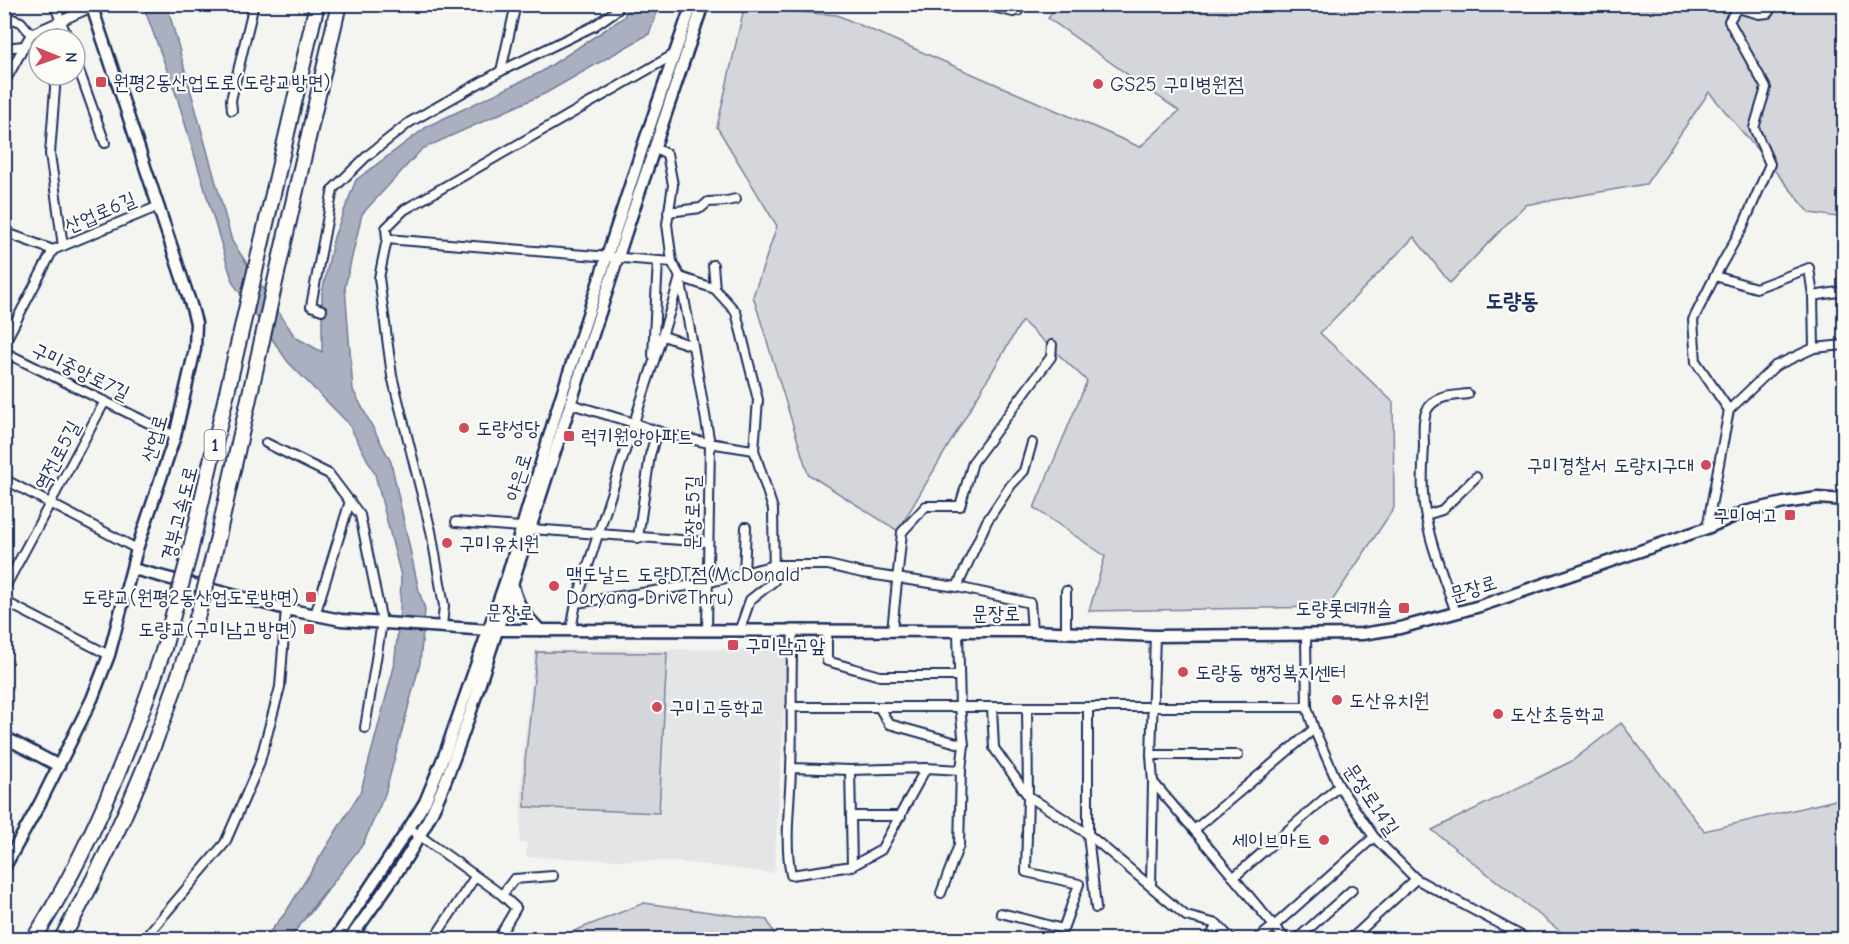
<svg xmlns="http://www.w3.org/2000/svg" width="1849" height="944" font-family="'Comic Neue','Poor Story',sans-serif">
  <rect width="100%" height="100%" fill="#f4f4f1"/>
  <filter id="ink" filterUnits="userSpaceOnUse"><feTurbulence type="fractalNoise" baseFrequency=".0167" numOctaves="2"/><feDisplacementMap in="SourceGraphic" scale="12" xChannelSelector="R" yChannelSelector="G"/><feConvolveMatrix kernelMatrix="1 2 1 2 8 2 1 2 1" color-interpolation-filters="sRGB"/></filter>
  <g filter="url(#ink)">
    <!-- built -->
    <polygon fill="#e4e5e6" points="788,649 774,873 680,862 526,857 527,843 520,843 522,764 535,650"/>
    <!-- green -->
    <g fill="#d4d6db" stroke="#78829c" stroke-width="1.5">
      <polygon points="1058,5 1844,5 1844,218 1810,213 1709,92 1646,184 1525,205 1450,283 1414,237 1320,333 1393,402 1394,508 1328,607 1089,611 1105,556 1034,508 1087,381 1022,321 898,531 808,474 753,296 777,226 717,127 744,8 837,15 1140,147 1179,111 1048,18"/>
      <polygon points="537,652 667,653 659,813 525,807 525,762"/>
      <polygon points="1621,723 1704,831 1844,798 1844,939 1570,939 1432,830 1572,761"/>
      <polygon points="644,903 767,920 777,939 563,939 564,935"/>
    </g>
    <!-- water -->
    <polygon fill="#aab0bf" stroke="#717c98" stroke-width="1.5" points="143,5 167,5 232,241 295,337 322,352 322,293 334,237 356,180 428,126 541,72 623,18 630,5 660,5 649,34 546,93 422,149 362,214 345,287 353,390 391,462 419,591 425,609 420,663 385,794 363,844 289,939 264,939 286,912 361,791 394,667 400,610 401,576 375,474 348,423 288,362 233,283 177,97"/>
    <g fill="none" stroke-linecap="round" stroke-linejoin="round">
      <!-- stream -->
      <polyline stroke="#717c98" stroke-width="3" points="307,916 327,890"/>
      <defs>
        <g id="street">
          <polyline points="54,4 68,39"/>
          <polyline points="981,4 1013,12"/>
          <polyline points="1018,11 1019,4"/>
          <polyline points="4,16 21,22 31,34"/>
          <polyline points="4,48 24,46"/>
          <polyline points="75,59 105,143"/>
          <polyline points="501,71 516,4"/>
          <polyline points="56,75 50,154 63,246"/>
          <polyline points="4,83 31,34 92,7"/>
          <polyline points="232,110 231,100 254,4"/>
          <polyline points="655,148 667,154 673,185 667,224 672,262 680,277 693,346 663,336"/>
          <polyline points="668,212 701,208 708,202 727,201 736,199"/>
          <polyline points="4,232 53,250"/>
          <polyline points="387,239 672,262"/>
          <polyline points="713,265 715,289"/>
          <polyline points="1715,276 1743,226 1770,164 1754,128 1766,88 1729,21 1737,8 1759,14 1768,13 1773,5"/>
          <polyline points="322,310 311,306 333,189 367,156 410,122 501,71 594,26 617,10 619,4"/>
          <polyline points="4,344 53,250 159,206"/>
          <polyline points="693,346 710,444 707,630"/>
          <polyline points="1814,348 1813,296 1844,291"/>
          <polyline points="4,352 175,436"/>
          <polyline points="653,355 658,261"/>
          <polyline points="571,404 634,423 576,603"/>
          <polyline points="1729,410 1696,362 1693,320 1715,276 1756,288 1809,268 1813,296"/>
          <polyline points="266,443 329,474 360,515 382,622 365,728"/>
          <polyline points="4,479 137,549"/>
          <polyline points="1426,515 1442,510 1476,477"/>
          <polyline points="456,522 521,527"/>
          <polyline points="1707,528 1729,410 1775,366 1814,348 1844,345"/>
          <polyline points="531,529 708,542"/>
          <polyline points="638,538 650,455 657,432"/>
          <polyline points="744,574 746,527"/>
          <polyline points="957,587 987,521 1011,485 1024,471 1032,443"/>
          <polyline points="4,589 105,401"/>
          <polyline points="4,601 109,655"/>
          <path d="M 1456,613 C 1443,574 1425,534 1423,493 C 1422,478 1423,462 1424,447 C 1424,436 1422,420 1427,410 C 1435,395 1454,396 1468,394"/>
          <polyline points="315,615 350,501"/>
          <polyline points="442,626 444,606 431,531 392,376 379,278 387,239 386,228 404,210 673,55"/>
          <path d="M 740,629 L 750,600 L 774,581 L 773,509 L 754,450 L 758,400 L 736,312 L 715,289 L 680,277 C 666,327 649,375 634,423 C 673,438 713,444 754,450"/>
          <polyline points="571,630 576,603 707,583 774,565 828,565 862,573 957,587 1030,603 1032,631"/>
          <polyline points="827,631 827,661 880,676 958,676"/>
          <polyline points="892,631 902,532 926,506 960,506 973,462 1051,357 1052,345"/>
          <polyline points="1066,633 1066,591"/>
          <polyline points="1155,636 1151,755 1153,782 1194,830 1314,729"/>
          <polyline points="1306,636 1307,707 1314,729 1339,786 1374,837 1416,879 1529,940"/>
          <polyline points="791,707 1307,707"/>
          <polyline points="879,707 889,724 964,745"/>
          <polyline points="992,707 994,748 1028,796 1026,872 1079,884 1063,929 1001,913"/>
          <polyline points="1027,707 1028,796 1088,834 1088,707"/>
          <polyline points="1151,755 1238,755"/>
          <path d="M 791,768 L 850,770 L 926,768 L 881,850 L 852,866 L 791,875 C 784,841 790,804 791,769 C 793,723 790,677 793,631"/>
          <polyline points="926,768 961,770 964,745 960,707 958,631"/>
          <polyline points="850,770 852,866"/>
          <polyline points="852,816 901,816"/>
          <polyline points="409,828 502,895 516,908 497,940"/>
          <polyline points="1194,830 1274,926 1374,837"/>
          <polyline points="1088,834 1186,916 1217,924 1232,940"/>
          <polyline points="1088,834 1096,908"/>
          <polyline points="1234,877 1339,786"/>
          <polyline points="1151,885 1153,782"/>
          <polyline points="941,893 959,845 961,770"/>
          <polyline points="502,895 514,879 553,876"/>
          <polyline points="143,940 225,843 259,765 280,687 286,609"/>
          <polyline points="433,940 475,877"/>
          <polyline points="1209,940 1217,924"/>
          <polyline points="1256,940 1274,926 1286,940"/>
          <polyline points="1296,940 1352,890"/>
          <polyline points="1350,940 1416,879"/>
        </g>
        <g id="secondary">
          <polyline points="133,569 286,609 341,620 489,630 1032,631 1155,636 1362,634 1400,628 1480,606 1707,528 1744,512 1784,503 1818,498 1844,500"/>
          <path d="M 513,586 C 518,607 525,615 540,630"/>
          <polyline points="4,737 59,766"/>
          <polyline points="4,868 40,803 92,699 109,655 137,549 175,436 195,349 196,323 192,308 91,4"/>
          <polyline points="335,940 409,828 425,802 446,751 507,577 560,400 644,143 692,4"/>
          <path d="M 349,940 C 378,899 410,858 432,812 C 447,781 458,747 470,714 L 627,229 L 703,4"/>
        </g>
        <g id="highway">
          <polyline points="262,241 317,4"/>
          <polyline points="282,251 339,4"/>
          <path d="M 33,940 C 91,849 130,749 164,648"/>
          <path d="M 61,940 C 113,849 154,753 186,654"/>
        </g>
      </defs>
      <!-- street casing -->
      <use href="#street" stroke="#1b2f5e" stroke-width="12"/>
      <!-- secondary casing -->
      <use href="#secondary" stroke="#1b2f5e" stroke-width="15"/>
      <!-- highway casing -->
      <use href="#highway" stroke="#1b2f5e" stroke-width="18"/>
      <!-- street -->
      <use href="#street" stroke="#fdfcf7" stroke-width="8"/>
      <!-- secondary -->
      <use href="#secondary" stroke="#fdfcf7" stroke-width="10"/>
      <!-- highway -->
      <use href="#highway" stroke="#fdfcf7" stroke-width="14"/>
      <defs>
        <g id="highway-bridge">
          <polyline points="164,648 189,556 262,241"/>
          <polyline points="186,654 198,614 215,550 282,251"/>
        </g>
      </defs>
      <!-- highway-bridge casing -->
      <use href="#highway-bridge" stroke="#1b2f5e" stroke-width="18" stroke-linecap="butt"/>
      <!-- highway-bridge -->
      <use href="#highway-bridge" stroke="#fdfcf7" stroke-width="14"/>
    </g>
  </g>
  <!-- markers -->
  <g fill="#d1495b" stroke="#fdfcf7" stroke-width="2">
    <rect x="95" y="76" width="12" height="12" rx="3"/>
    <circle cx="1098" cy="84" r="6"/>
    <circle cx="464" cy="428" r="6"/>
    <rect x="563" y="430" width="12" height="12" rx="3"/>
    <circle cx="1706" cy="465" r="6"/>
    <rect x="1784" y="509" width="12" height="12" rx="3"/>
    <circle cx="447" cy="543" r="6"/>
    <circle cx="554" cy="586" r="6"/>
    <rect x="305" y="591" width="12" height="12" rx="3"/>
    <rect x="1398" y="602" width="12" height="12" rx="3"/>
    <rect x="303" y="623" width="12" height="12" rx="3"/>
    <rect x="727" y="639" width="12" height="12" rx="3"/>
    <circle cx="1183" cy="672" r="6"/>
    <circle cx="1337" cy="700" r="6"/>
    <circle cx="657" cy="707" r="6"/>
    <circle cx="1498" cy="714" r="6"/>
    <circle cx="1324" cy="840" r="6"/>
  </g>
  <g text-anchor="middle" stroke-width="4.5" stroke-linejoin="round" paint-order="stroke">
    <!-- shield labels -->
    <rect fill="#fdfcf7" stroke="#5f6c8c" stroke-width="1.5" x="204.5" y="430" width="21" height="30" rx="4.5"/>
    <g font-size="18" font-weight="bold" fill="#1b2f5e">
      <text x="215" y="451">1</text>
    </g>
    <!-- poi labels -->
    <g font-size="20" fill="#1b2f5e" stroke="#fdfcf7" text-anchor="start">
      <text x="113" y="89">원평2동산업도로(도량교방면)</text>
      <text x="1110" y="91">GS25 구미병원점</text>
      <text x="476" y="435">도량성당</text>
      <text x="581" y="443">럭키원앙아파트</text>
      <text x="1694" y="472" text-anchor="end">구미경찰서 도량지구대</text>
      <text x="1778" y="522" text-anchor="end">구미여고</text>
      <text x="459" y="550">구미유치원</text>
      <text x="566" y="581">맥도날드 도량DT점(McDonald<tspan x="566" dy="23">Doryang DriveThru)</tspan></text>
      <text x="299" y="604" text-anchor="end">도량교(원평2동산업도로방면)</text>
      <text x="1392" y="615" text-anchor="end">도량롯데캐슬</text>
      <text x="297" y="636" text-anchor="end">도량교(구미남고방면)</text>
      <text x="745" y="652">구미남고앞</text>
      <text x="1195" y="679">도량동 행정복지센터</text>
      <text x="1349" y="707">도산유치원</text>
      <text x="669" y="714">구미고등학교</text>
      <text x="1510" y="721">도산초등학교</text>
      <text x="1312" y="847" text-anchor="end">세이브마트</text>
    </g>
    <!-- street labels -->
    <g font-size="20" fill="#1b2f5e" stroke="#fdfcf7">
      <text transform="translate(100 212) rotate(-23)" y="7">산업로6길</text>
      <text transform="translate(81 371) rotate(26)" y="7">구미중앙로7길</text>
      <text transform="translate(154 438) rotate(-74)" y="7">산업로</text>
      <text transform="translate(57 455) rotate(-62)" y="7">역전로5길</text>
      <text transform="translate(518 477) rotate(-73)" y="7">야은로</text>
      <text transform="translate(179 513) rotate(-76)" y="7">경부고속도로</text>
      <text transform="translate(692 513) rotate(-89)" y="7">문장로5길</text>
      <text transform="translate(1473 588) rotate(-17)" y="7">문장로</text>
      <text transform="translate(510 612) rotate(1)" y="7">문장로</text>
      <text x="996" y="620">문장로</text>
      <text transform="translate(1372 799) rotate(56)" y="7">문장로14길</text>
    </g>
    <!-- quarter labels -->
    <g font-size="22" font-weight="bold" fill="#1b2f5e" stroke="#fdfcf7">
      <text x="1512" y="308">도량동</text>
    </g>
  </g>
  <!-- margin -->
  <rect width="1849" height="944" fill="none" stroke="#fdfcf7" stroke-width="24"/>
  <rect x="12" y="12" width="1825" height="920" fill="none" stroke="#1b2f5e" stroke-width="2" filter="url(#ink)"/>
  <!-- north arrow -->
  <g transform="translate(57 57) rotate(91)"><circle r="28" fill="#fdfcf7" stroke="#a3aaba" stroke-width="1.5"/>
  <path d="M0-4.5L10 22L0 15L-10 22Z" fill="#d1495b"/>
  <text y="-9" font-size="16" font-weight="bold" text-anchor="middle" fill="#1b2f5e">N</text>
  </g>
</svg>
